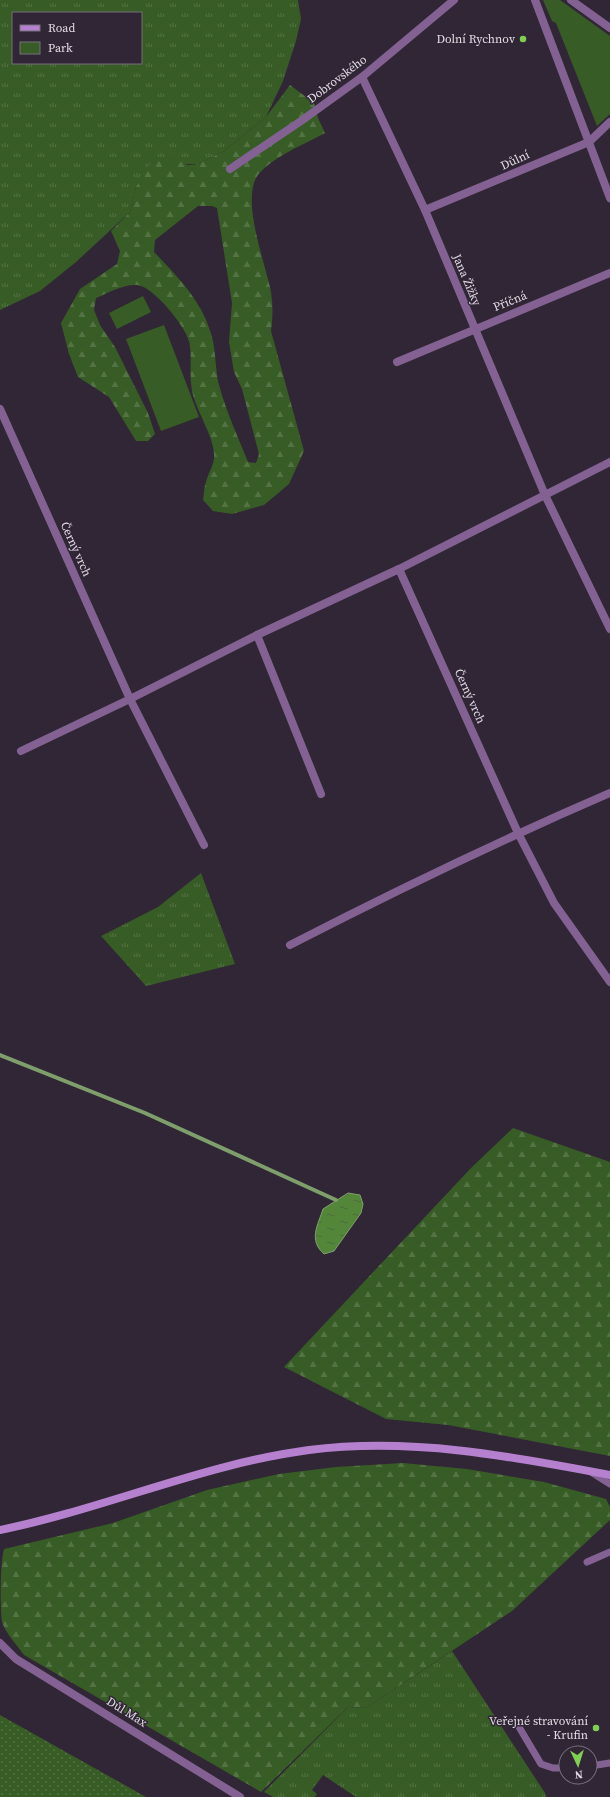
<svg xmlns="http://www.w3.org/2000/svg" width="610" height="1797" font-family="'Source Serif 4',serif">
  <defs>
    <pattern id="grass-tufts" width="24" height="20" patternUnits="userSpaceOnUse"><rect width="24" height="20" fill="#385c25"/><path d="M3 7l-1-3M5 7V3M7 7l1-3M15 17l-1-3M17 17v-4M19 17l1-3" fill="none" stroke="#547344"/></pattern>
    <pattern id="forest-firs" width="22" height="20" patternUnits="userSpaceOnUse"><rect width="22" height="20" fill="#385c25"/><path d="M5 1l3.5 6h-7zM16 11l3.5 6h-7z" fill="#547344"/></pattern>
    <pattern id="garden-dots" width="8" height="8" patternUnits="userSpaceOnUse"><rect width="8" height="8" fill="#385c25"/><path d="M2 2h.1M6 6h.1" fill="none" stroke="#547344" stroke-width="1.8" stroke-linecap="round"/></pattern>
    <pattern id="water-ripples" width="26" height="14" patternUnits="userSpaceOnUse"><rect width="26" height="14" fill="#538638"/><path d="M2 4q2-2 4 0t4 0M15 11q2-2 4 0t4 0" fill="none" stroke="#4d6a3d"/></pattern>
  </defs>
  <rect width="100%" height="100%" fill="#302635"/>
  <!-- grass -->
  <g fill="url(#grass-tufts)" fill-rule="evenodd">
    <path d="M 0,0 L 298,0 L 301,19 L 296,41 L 283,81 L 266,117 L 224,151 L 198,164 L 182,164 L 170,158 L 136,187 L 130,212 L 76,262 L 40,291 L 0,310 ZM 13,13 L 141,13 L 141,63 L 13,63 Z"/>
    <polygon points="201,873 235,964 146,986 101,936 158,907"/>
    <polygon points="452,1651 545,1793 546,1797 356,1797 323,1775 312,1790 317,1794 315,1797 273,1797 264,1792 348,1707 366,1708"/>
  </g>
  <!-- forest -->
  <g fill="url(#forest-firs)" fill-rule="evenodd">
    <path d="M 290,85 L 314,103 L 318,118 L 325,133 C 305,144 272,157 258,175 C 240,199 266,265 271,292 C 273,305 273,318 271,331 L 304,451 L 289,484 L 264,505 L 232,514 L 213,511 L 203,500 C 204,494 204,487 206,482 C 208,474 213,466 214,459 C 216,440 198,414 193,395 C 188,377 193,359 189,341 C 185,326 153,286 137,285 C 123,284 108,293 96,298 L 94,310 L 100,325 L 115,347 L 148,413 L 155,434 L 148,441 L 136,441 L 109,397 L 78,377 L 69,354 L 61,323 L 80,289 L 117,264 L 120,251 L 111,231 L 130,212 L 136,187 L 153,159 L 170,158 L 188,165 L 198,164 L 224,151 L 266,117 ZM 198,206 L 212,206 L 217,208 L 232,303 L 229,342 L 234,372 L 242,389 L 259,454 L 256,463 L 248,462 C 238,437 226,411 219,385 C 215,369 216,352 212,337 C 203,302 178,277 154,252 L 155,240 Z"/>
    <polygon points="513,1128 610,1162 610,1456 448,1425 386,1419 284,1367 471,1168"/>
    <path d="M 403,1463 L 467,1469 L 544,1482 L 606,1499 L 610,1507 L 610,1520 L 512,1611 L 366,1708 L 348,1707 L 261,1792 L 24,1655 C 17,1645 6,1634 2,1622 C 0,1607 0,1564 4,1549 L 113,1523 L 207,1490 L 279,1474 L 336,1467 Z"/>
  </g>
  <!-- park -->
  <g fill="#385c25">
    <polygon points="543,0 560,0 610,36 610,114 597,126 556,23 552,21"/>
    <polygon points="143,296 151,312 117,329 109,313"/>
    <polygon points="164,325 199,417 161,431 126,339"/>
  </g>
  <!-- garden -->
  <polygon fill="url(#garden-dots)" points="0,1715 146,1797 0,1797"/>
  <!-- water -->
  <path fill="url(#water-ripples)" stroke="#7e9f6c" d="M 348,1193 L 360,1195 L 363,1204 L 361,1213 L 334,1251 L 324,1254 C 308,1240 318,1225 323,1209 Z"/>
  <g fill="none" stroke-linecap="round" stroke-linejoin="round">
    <!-- stream -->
    <polyline stroke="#7e9f6c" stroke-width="4" points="0,1055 145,1113 336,1200"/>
    <!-- service -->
    <g stroke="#836293" stroke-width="7">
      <polyline points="591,1472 610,1484"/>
      <polyline points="587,1562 610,1552"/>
      <polyline points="519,1727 541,1764 553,1768 566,1768"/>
      <polyline points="590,1766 610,1763"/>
    </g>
    <!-- minor -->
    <g stroke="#836293" stroke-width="8">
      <polyline points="535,0 610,198"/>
      <polyline points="571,0 610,28"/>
      <polyline points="362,77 425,210 545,495 610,629"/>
      <polyline points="230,169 301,121 362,77 454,0"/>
      <polyline points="425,210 589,142 610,122"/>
      <polyline points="397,362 610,273"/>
      <polyline points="0,409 130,699 204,845"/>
      <polyline points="399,569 518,833 554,903 610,982"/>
      <polyline points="257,635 321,794"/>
      <polyline points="21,751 130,699 257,635 399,569 610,462"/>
      <path d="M 290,945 C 395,891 501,840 610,793"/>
      <polyline points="0,1643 16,1659 240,1797"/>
    </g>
    <!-- secondary -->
    <path stroke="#b581cf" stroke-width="8" d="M 0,1530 C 104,1509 203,1464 309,1450 C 411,1437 510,1456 610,1475"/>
  </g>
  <!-- markers -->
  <g fill="#7fd052" stroke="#302635" stroke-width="1.5">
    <circle cx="523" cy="39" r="4"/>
    <circle cx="596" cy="1728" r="4"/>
  </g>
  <g text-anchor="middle" stroke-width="3" stroke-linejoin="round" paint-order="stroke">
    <!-- poi labels -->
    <g font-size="12" fill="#e1dae4" stroke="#302635" text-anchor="end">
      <text x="515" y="43">Dolní Rychnov</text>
      <text x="588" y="1725">Veřejné stravování<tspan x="588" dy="14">- Krufin</tspan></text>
    </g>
    <!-- street labels -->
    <g font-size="12" fill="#e1dae4" stroke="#302635">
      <text transform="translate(337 79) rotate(-37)" y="4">Dobrovského</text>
      <text transform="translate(515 160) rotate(-25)" y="4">Důlní</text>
      <text transform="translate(467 280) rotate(67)" y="4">Jana Žižky</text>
      <text transform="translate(510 301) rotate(-22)" y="4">Příčná</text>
      <text transform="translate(76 549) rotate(66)" y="4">Černý vrch</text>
      <text transform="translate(470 696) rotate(66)" y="4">Černý vrch</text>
      <text transform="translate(127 1712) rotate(32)" y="4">Důl Max</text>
    </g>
  </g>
  <!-- legend -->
  <rect x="12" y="12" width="130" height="52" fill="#302635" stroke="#776e7b"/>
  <rect x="20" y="25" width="20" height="6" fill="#b581cf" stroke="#776e7b"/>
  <text x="48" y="32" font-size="12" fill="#e1dae4">Road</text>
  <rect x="20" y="42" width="20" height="12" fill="#385c25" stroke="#776e7b"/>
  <text x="48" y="52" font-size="12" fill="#e1dae4">Park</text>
  <!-- north arrow -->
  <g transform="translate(578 1765) rotate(176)"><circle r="19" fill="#302635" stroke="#776e7b"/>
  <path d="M0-3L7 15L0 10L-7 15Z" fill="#7fd052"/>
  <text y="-6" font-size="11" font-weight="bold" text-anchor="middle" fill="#e1dae4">N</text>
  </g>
</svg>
